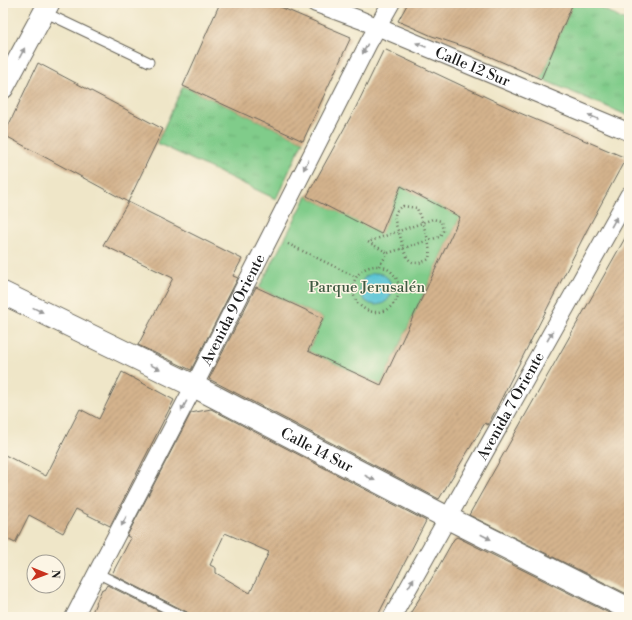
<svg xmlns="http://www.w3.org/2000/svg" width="632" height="620" font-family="'Libre Bodoni',serif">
  <defs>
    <pattern id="grass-tufts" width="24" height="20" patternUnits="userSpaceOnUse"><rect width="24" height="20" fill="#80cc8a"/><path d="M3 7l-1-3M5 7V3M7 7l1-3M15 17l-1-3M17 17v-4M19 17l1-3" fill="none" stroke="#6eaf76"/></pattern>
    <pattern id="building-hatch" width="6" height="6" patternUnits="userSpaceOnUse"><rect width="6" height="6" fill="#d4b38d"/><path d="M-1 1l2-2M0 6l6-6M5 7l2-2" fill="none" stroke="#b59979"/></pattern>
  </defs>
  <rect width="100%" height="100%" fill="#fcf5e5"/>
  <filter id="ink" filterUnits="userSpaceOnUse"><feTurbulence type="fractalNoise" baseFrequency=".025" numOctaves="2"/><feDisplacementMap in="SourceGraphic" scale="8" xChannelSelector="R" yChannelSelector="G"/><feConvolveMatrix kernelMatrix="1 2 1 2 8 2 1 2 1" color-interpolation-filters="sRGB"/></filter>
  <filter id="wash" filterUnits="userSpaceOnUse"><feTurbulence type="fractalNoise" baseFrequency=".012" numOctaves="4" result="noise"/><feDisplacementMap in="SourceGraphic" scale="16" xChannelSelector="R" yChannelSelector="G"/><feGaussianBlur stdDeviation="0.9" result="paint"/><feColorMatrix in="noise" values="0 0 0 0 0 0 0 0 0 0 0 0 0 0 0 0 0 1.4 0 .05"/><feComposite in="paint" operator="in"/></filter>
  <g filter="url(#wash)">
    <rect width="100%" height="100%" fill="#efe6c8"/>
    <!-- grass -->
    <g fill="url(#grass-tufts)" stroke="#4e7453">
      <polygon points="573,3 592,3 629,23 629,116 541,79"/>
      <polygon points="183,86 303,141 276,199 157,143"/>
    </g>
    <!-- park -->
    <polygon fill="#80cc8a" stroke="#4e7453" points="401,186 460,217 381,385 308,351 323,318 259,288 307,196 381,233"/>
    <!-- water -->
    <circle fill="#5bc5d6" stroke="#3c7079" cx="376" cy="289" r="16"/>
    <g id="blocks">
      <!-- building -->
      <g fill="url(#building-hatch)" fill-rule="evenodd">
        <polygon points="220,3 271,3 351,37 303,141 183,86"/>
        <polygon points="408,3 573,3 541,79 477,51 432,36 398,21"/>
        <polygon points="384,49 520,113 626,158 587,230 488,425 485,423 439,499 209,379 256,287 323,318 308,351 381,385 460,217 401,186 381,234 307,196 356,107"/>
        <polygon points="38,63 163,129 128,202 4,135"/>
        <polygon points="128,202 242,259 233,276 238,278 191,370 138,345 173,278 103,245"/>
        <polygon points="629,231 629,595 469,515"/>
        <polygon points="122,372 174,400 110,526 76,509 63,533 29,515 15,543 3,537 3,454 46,476 80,409 99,419"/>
        <path d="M 211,409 L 426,521 L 377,617 L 190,617 L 187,612 L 112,574 L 131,538 L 127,536 L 191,413 ZM 225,533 L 269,552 L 250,593 L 216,573 L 216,568 L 210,565 Z"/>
        <polygon points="457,537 617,617 408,617 432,578 454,539"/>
        <polygon points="107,585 171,617 90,617 102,589 104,590"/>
      </g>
    </g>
  </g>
  <g filter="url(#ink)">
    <use href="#blocks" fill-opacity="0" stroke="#666358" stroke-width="1"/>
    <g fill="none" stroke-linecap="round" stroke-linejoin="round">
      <defs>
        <g id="service">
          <polyline points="44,12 149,62"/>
          <polyline points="97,573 184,617"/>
        </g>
        <g id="minor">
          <path id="s1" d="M 315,3 L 361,20 L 629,132"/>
          <path id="s2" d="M 74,617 L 194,386 L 369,42 L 391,3"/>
          <path id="s3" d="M 392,617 L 629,195"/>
        </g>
        <polyline id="tertiary" points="3,88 49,3"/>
        <g id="secondary">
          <path id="s4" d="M 3,293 L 194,386 L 448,518 L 629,609"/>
        </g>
      </defs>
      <!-- service casing -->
      <use href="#service" stroke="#666358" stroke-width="11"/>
      <!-- minor casing -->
      <use href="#minor" stroke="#666358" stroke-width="19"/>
      <!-- tertiary casing -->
      <use href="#tertiary" stroke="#666358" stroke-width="23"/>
      <!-- secondary casing -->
      <use href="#secondary" stroke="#666358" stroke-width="24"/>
      <!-- path -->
      <g stroke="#666358" stroke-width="2.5" stroke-dasharray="1 3" stroke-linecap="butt">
        <path d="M 403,206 L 417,208 C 422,224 432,242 429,259 C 407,271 405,253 400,236 C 398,230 394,222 395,215 C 396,210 399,208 403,206 Z"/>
        <polyline points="288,244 356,277"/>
        <polyline points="379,266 388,253 439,237 443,231 441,221 433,219 368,242 388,253"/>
        <circle cx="376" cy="289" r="23"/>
      </g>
      <!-- service -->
      <use href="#service" stroke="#fff" stroke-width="9"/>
      <!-- minor -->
      <use href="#minor" stroke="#fff" stroke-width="17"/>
      <!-- tertiary -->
      <use href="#tertiary" stroke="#fff" stroke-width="21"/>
      <!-- secondary -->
      <use href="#secondary" stroke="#fff" stroke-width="22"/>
    </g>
    <!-- one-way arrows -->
    <defs><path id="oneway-solid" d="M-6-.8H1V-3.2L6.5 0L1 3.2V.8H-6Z"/></defs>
    <g fill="#999">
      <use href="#oneway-solid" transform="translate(421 45) rotate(-157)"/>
      <use href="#oneway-solid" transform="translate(365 49) rotate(117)"/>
      <use href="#oneway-solid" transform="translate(22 53) rotate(-62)"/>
      <use href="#oneway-solid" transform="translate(593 117) rotate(-157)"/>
      <use href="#oneway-solid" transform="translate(306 165) rotate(117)"/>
      <use href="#oneway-solid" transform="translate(614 222) rotate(-61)"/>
      <use href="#oneway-solid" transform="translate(38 310) rotate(26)"/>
      <use href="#oneway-solid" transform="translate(550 336) rotate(-61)"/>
      <use href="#oneway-solid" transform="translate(155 367) rotate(26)"/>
      <use href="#oneway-solid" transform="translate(184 406) rotate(118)"/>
      <use href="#oneway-solid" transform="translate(370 478) rotate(27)"/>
      <use href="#oneway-solid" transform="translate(124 521) rotate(118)"/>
      <use href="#oneway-solid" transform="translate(486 537) rotate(27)"/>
      <use href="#oneway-solid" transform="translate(411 583) rotate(-60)"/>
    </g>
  </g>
  <g text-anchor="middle" stroke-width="3" stroke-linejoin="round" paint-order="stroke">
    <!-- street labels -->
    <g font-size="15" fill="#1c1c1c" stroke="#fcf5e5">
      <text dy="5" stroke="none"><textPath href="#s1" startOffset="170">Calle 12 Sur</textPath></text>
      <text dy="5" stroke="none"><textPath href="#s2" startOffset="346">Avenida 9 Oriente</textPath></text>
      <text dy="5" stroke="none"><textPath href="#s3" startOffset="242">Avenida 7 Oriente</textPath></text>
      <text dy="5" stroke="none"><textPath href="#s4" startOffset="351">Calle 14 Sur</textPath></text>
    </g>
    <!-- park labels -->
    <g font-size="15" fill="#3f5a42" stroke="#fcf5e5">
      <text x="367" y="292">Parque Jerusalén</text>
    </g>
  </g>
  <!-- margin -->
  <rect width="632" height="620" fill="none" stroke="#fcf5e5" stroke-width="16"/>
  <!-- north arrow -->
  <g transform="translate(46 574) rotate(91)"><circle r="19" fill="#fcf5e5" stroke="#a29e95"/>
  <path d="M0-3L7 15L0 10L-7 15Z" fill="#c8321e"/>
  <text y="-6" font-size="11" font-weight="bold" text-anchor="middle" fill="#1c1c1c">N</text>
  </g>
</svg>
